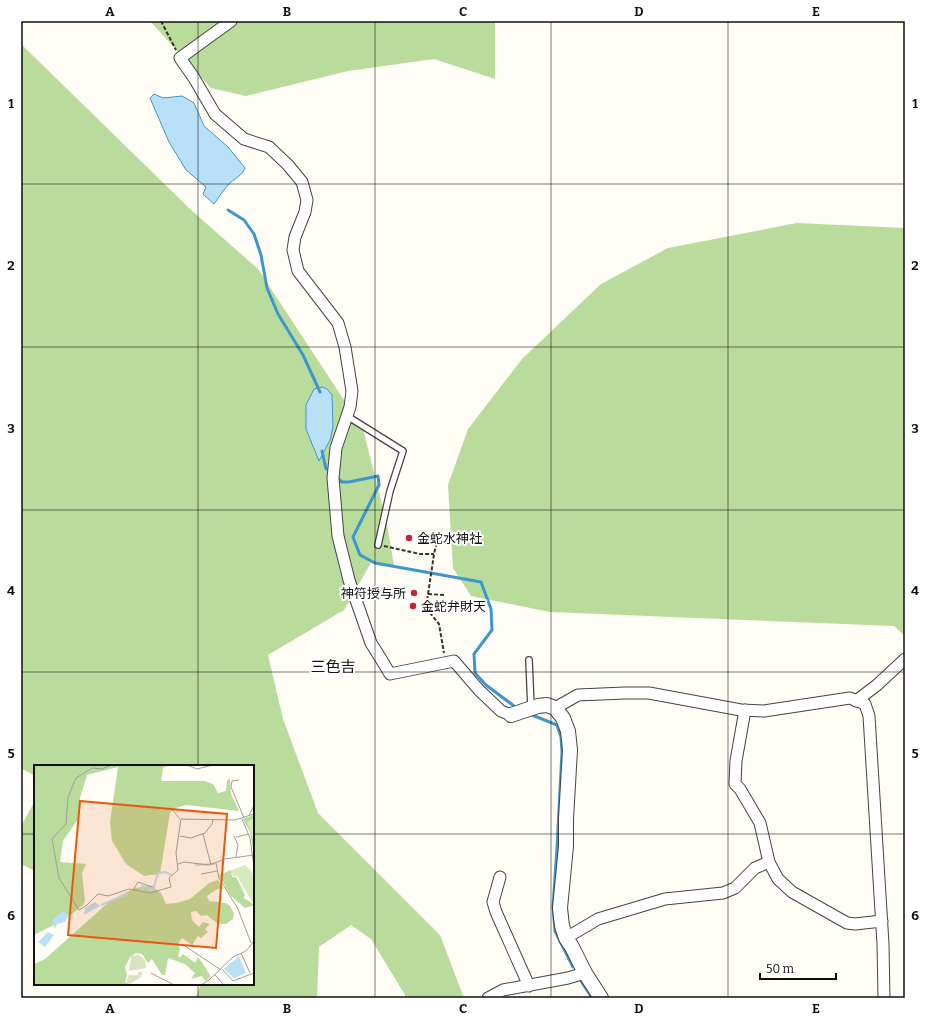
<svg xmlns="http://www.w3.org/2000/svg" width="926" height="1019" font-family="Bitter,'Noto Sans JP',serif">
  <rect width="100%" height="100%" fill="#fffdf5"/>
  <!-- forest -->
  <g fill="#b9dc9c">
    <polygon points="150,21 495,21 495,79 434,59 348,71 246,96 211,88"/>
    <polygon points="21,44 190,209 258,269 363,429 387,524 394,566 372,561 344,610 268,655 283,719 318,813 440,935 464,998 405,998 405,995 371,939 351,925 319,947 317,998 195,998 201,984 253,984 253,766 35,766 35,776 21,768"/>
    <polygon points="797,223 905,228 905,636 894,626 550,612 471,596 453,568 448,485 468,429 522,359 601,284 668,248"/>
    <polygon points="35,801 35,871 21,864 21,826"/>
  </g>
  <!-- water -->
  <g fill="#b9e0f7" stroke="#3f96cf">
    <path d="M 154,94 L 163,98 L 182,96 L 194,103 L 204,126 L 228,147 L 245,168 C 241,177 236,177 230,183 C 224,189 219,197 214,204 L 203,194 L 206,187 L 186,170 L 169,142 L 150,98 Z"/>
    <polygon points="322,387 327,389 332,395 333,427 330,440 319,461 306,429 306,405 314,389"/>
  </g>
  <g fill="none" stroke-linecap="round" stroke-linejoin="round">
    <!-- stream -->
    <g stroke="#3f96cf" stroke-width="3">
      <polyline points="228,210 244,220 254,234 261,255 267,288 278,314 303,355 320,392"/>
      <polyline points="322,451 326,469"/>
      <polyline points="337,478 342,482 349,482 378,476 379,485 353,537 360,555 375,563 481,582 491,609 492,630 474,654 475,673 486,685 514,706"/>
      <polyline points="532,715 557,725 561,737 562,752 557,848 553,907 555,931 573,967"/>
      <polyline points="581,981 592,998"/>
    </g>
    <defs>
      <g id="service">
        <polyline points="347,416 403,451 390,491 378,545"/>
        <polyline points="529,660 531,708"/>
      </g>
      <g id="minor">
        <polyline points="231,21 180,58 194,78 215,114 244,139 269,147 288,165 302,182 307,200 305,212 295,237 293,250 298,271 338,323 345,347 352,391 350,407 336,448 333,478 338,536 349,580 371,643 381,659 390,674 454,661 479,690 501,711 511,715"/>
        <polyline points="856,701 877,685 905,659"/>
        <polyline points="555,708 578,695 625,693 649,693 741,710 764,711 850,698 865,704 869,716 883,944 884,998"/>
        <polyline points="745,710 736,761 735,784 740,789 760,823 769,862 778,879 792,892 847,923 855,924 882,921"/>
        <polyline points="500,877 493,902 496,912 529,986"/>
        <polyline points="566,938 598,919 665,899 723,893 735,888 755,868 769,862"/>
        <polyline points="488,998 503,990 568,978 585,973"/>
      </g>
      <polyline id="tertiary" points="511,715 538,706 547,705 555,708 563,718 568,731 570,750 566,819 566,846 560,908 562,926 566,938 572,947 585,973 601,998"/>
    </defs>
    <!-- service casing -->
    <use href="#service" stroke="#444" stroke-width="8"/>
    <!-- minor casing -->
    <use href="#minor" stroke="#444" stroke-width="13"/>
    <!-- tertiary casing -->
    <use href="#tertiary" stroke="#444" stroke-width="16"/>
    <!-- path -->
    <g stroke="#333" stroke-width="2" stroke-dasharray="4 2" stroke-linecap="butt">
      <polyline points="161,21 176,50"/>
      <polyline points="438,537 434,554 426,608 439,624 444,653"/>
      <polyline points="384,546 420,554 434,554"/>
      <polyline points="428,594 444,595"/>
    </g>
    <!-- service -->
    <use href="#service" stroke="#fff" stroke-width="5.5"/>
    <!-- minor -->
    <use href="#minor" stroke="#fff" stroke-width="11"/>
    <!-- tertiary -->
    <use href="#tertiary" stroke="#fff" stroke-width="14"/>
  </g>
  <!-- grid -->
  <path fill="none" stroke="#111" stroke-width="1" stroke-opacity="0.55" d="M 198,21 L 198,766M 375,21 L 375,998M 551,21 L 551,998M 728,21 L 728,998M 21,184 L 905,184M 21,347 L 905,347M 21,510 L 905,510M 21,672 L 905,672M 21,834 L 35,834M 253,834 L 905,834M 198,984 L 198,998"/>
  <!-- markers -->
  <g fill="#c4262e" stroke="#fff" stroke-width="1.5">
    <circle cx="409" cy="538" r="4"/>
    <circle cx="414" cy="593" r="4"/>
    <circle cx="413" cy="606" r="4"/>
  </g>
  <g text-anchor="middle" stroke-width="4" stroke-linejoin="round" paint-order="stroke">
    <!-- poi labels -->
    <g font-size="13" fill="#111" stroke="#fff" text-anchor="start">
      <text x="417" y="543">金蛇水神社</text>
      <text x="406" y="598" text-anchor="end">神符授与所</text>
      <text x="421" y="611">金蛇弁財天</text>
    </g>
    <!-- quarter labels -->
    <g font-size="15" fill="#111" stroke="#fff">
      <text x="333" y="672">三色吉</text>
    </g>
  </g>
  <!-- overview -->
  <g transform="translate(34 765)">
    <rect width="220" height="220" fill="#fffdf5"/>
    <path d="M 220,50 L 220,89 L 216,67 L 209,54 ZM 211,100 L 218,107 L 220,113 L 219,138 L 203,111 L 199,111 L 196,106 Z" fill="#d5ebbd"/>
    <path d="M 0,0 L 134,0 L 129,3 L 127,16 L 171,16 L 179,19 L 184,28 L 192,26 L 193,15 L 196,14 L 197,29 L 205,46 L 152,40 L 142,43 L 136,48 L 126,109 L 110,111 L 92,99 L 78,76 L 76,57 L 84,2 L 53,10 L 46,33 L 44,54 L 29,76 L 26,97 L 52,99 L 48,108 L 51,136 L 49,140 L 30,155 L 0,170 ZM 220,50 L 220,53 L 213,57 L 219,75 L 220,89 L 216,67 L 209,54 ZM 197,105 L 198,112 L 202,112 L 211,130 L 210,133 L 220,140 L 211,143 L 196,130 L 185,110 ZM 184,115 L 190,124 L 183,124 L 173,131 L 175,136 L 192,138 L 196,141 L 200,149 L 199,154 L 192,159 L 184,159 L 173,150 L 167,151 L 162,146 L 157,147 L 158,155 L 165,162 L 169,157 L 176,159 L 171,164 L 174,167 L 167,173 L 164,171 L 158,180 L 148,173 L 144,179 L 146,184 L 144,191 L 146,193 L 149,189 L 161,198 L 164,192 L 171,202 L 177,212 L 171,216 L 168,211 L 157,214 L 161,208 L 151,199 L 134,193 L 131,210 L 128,210 L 118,194 L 114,198 L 108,189 L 102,188 L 96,192 L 91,202 L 93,210 L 91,217 L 97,220 L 0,220 L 0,199 L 11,194 L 76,136 L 101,123 L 121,120 L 120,123 L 127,128 L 132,139 L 142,138 L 156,134 L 175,118 Z" fill="#b9dc9c"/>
    <path d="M 105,190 L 111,195 L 112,203 L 95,206 L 97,191 ZM 104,207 L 108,207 L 107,212 L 96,219 L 92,217 L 95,210 L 104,210 Z" fill="#d9e3c4"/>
    <path d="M 61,137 L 66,141 L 50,150 L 51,143 ZM 29,146 L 35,150 L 31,157 L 23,159 L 21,164 L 18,155 ZM 14,167 L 20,170 L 11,182 L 4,177 ZM 205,191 L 212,208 L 200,213 L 190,204 Z" fill="#b9e0f7"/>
    <path fill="none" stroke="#b9e0f7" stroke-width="2" d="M 161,100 L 181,99M 108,125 L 108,121 L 119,125 L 124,108 L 131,107 L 138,110M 67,140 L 94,129"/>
    <path fill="none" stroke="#a09f9a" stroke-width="1" d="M 77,0 L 68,4 L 58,3 L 42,13 L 34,32 L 32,59 L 18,74 L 25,113 L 45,145 L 53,140 L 64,129 L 74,131 L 95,124 L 116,128 L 137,122 L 135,113 L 144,105 L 142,88 L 147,54 L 201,55 L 220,49M 153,0 L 163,4 L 179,0M 205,15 L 198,16 L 197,22 L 210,53M 138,44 L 146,54M 215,51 L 220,40M 208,54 L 216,73 L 220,102M 169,69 L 177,100M 146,71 L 157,73 L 171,68 L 178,59 L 179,54M 200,71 L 204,80 L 202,92M 202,72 L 215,69M 182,98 L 185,113 L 204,144 L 217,178M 144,99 L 150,97 L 175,100 L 191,94 L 220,90M 167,109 L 183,106M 99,125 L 104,117 L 118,122M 151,181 L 187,205M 207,188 L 216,208M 188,204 L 199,216 L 220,208M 117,208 L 140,220M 181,210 L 190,220M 167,220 L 175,215 L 199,192 L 212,186 L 220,176"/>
    <path fill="#e8590c" fill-opacity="0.15" stroke="#e8590c" stroke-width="2" d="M 46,36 L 193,49 L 182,183 L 34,170 Z"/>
    <rect width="220" height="220" fill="none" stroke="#111" stroke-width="2"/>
  </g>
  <!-- border -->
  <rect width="926" height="1019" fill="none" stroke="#ffffff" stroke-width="44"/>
  <!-- scale -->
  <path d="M760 973v6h76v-6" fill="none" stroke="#111111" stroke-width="2"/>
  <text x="766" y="973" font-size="12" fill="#111111" stroke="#ffffff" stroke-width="3" paint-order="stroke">50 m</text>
  <rect x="22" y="22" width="882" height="975" fill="none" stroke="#111" stroke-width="1.5"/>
  <g font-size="13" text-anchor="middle" font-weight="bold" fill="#111">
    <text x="110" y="16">A</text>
    <text x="287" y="16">B</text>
    <text x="463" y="16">C</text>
    <text x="639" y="16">D</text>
    <text x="816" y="16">E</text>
    <text x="11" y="108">1</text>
    <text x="915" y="108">1</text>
    <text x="11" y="270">2</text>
    <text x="915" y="270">2</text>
    <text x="11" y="433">3</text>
    <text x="915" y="433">3</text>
    <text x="11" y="595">4</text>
    <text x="915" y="595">4</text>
    <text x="11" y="758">5</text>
    <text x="915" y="758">5</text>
    <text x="11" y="920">6</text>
    <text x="915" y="920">6</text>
    <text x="110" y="1013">A</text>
    <text x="287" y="1013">B</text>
    <text x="463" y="1013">C</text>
    <text x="639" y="1013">D</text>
    <text x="816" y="1013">E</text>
  </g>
</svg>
